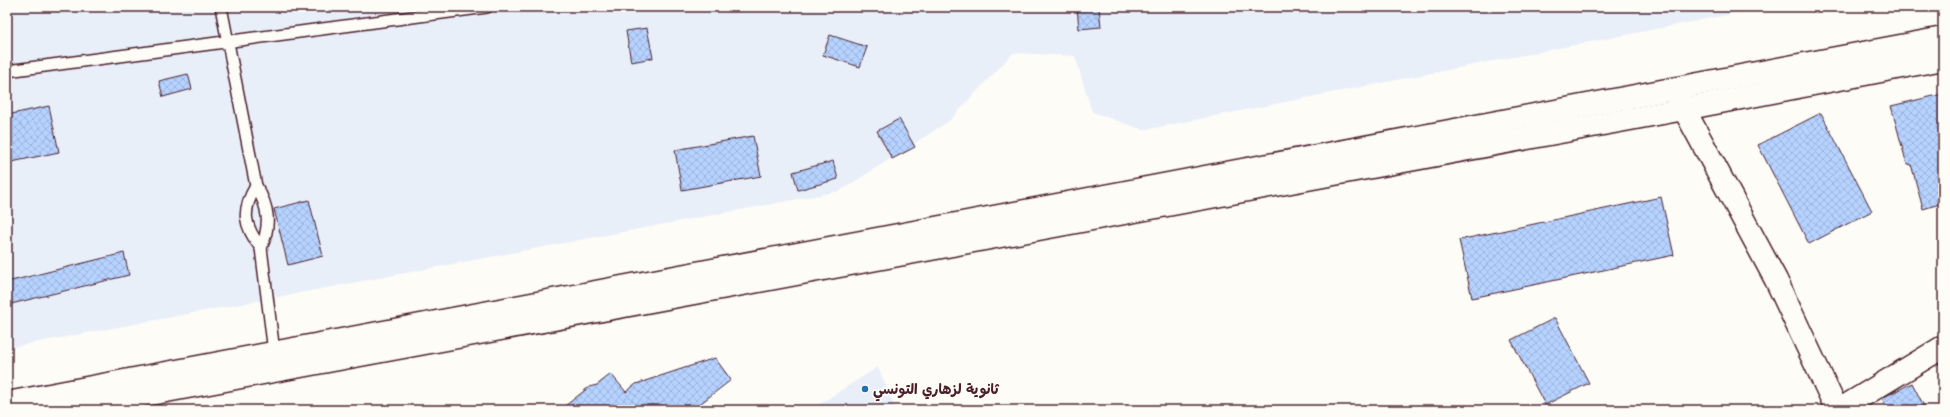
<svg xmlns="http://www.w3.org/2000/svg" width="1950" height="417" font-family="'Playpen Sans','Playpen Sans Arabic',sans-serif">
  <defs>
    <pattern id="building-cross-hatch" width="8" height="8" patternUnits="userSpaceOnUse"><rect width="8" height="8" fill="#b6d2ff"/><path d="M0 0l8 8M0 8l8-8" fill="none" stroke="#9eb4db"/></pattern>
  </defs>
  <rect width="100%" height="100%" fill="#fdfcf7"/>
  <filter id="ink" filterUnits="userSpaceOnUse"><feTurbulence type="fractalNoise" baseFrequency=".025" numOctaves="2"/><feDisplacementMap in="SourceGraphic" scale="8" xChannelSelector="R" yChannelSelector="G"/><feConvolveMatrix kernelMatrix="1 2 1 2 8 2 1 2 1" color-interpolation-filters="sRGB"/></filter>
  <g filter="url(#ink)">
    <!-- built -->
    <g fill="#e8eff9">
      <polygon points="7,7 1767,7 1144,130 1092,112 1075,56 1013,53 949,121 840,191 7,348"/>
      <polygon points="878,367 896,410 810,410"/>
    </g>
    <!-- building -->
    <g fill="url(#building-cross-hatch)" stroke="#4a1f2b">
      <polygon points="1077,7 1099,7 1101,27 1079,29"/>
      <polygon points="647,28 653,58 631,62 626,31"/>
      <polygon points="830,35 867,47 860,67 823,55"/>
      <polygon points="188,74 192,89 163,97 159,81"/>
      <polygon points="1942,94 1943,203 1923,209 1911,164 1907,165 1891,106"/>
      <polygon points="49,106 59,152 7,163 7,115"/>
      <polygon points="1821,113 1872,211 1809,244 1758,145"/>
      <polygon points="899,119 915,147 892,159 877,131"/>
      <polygon points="753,136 761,176 682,190 675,150"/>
      <polygon points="833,161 838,179 798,190 793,172"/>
      <polygon points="1661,197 1674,255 1472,298 1459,240"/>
      <polygon points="309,200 323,256 288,265 274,209"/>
      <polygon points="124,253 129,275 7,305 7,282"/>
      <polygon points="1555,318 1589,383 1545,405 1511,340"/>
      <polygon points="715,358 731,380 692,410 560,410 589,387 597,385 611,374 626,392 636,384"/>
      <polygon points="1912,383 1926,410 1888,410 1882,398"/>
    </g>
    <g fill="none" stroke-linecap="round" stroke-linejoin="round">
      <defs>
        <g id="lane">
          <path d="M 221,7 L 256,186 C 269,207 271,225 261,248 L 274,352"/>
          <polyline points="7,71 487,7"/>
          <path d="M 256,186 C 241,211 244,226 261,248"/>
        </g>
        <polyline id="street" points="1839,410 1943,347"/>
        <polyline id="secondary" points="1677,92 1684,109 1776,280 1837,410"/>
        <g id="primary">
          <polyline points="7,403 1943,38"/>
          <polyline points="64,410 1684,109 1943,59"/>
        </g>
      </defs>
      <!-- lane casing -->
      <use href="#lane" stroke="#4a1f2b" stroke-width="14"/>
      <!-- street casing -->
      <use href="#street" stroke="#4a1f2b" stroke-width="25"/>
      <!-- secondary casing -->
      <use href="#secondary" stroke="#4a1f2b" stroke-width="25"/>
      <!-- primary casing -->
      <use href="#primary" stroke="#4a1f2b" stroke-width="25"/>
      <!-- lane -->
      <use href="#lane" stroke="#fdfcf7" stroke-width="11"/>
      <!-- street -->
      <use href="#street" stroke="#fdfcf7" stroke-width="22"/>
      <!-- secondary -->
      <use href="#secondary" stroke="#fdfcf7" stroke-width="22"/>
      <!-- primary -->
      <use href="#primary" stroke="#fdfcf7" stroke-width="22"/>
    </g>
  </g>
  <!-- markers -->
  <circle fill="#1f6fb2" stroke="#fdfcf7" stroke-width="1.5" cx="865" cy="389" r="4"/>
  <g text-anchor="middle" stroke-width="3.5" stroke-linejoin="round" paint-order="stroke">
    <!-- poi labels -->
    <g font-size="14" font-weight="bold" fill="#4a1f2b" stroke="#fdfcf7" text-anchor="start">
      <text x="873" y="394">ثانوية لزهاري التونسي</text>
    </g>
  </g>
  <!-- margin -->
  <rect width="1950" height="417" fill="none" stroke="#fdfcf7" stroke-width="24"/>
  <rect x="12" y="12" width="1926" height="393" fill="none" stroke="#4a1f2b" stroke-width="1.5" filter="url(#ink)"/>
</svg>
